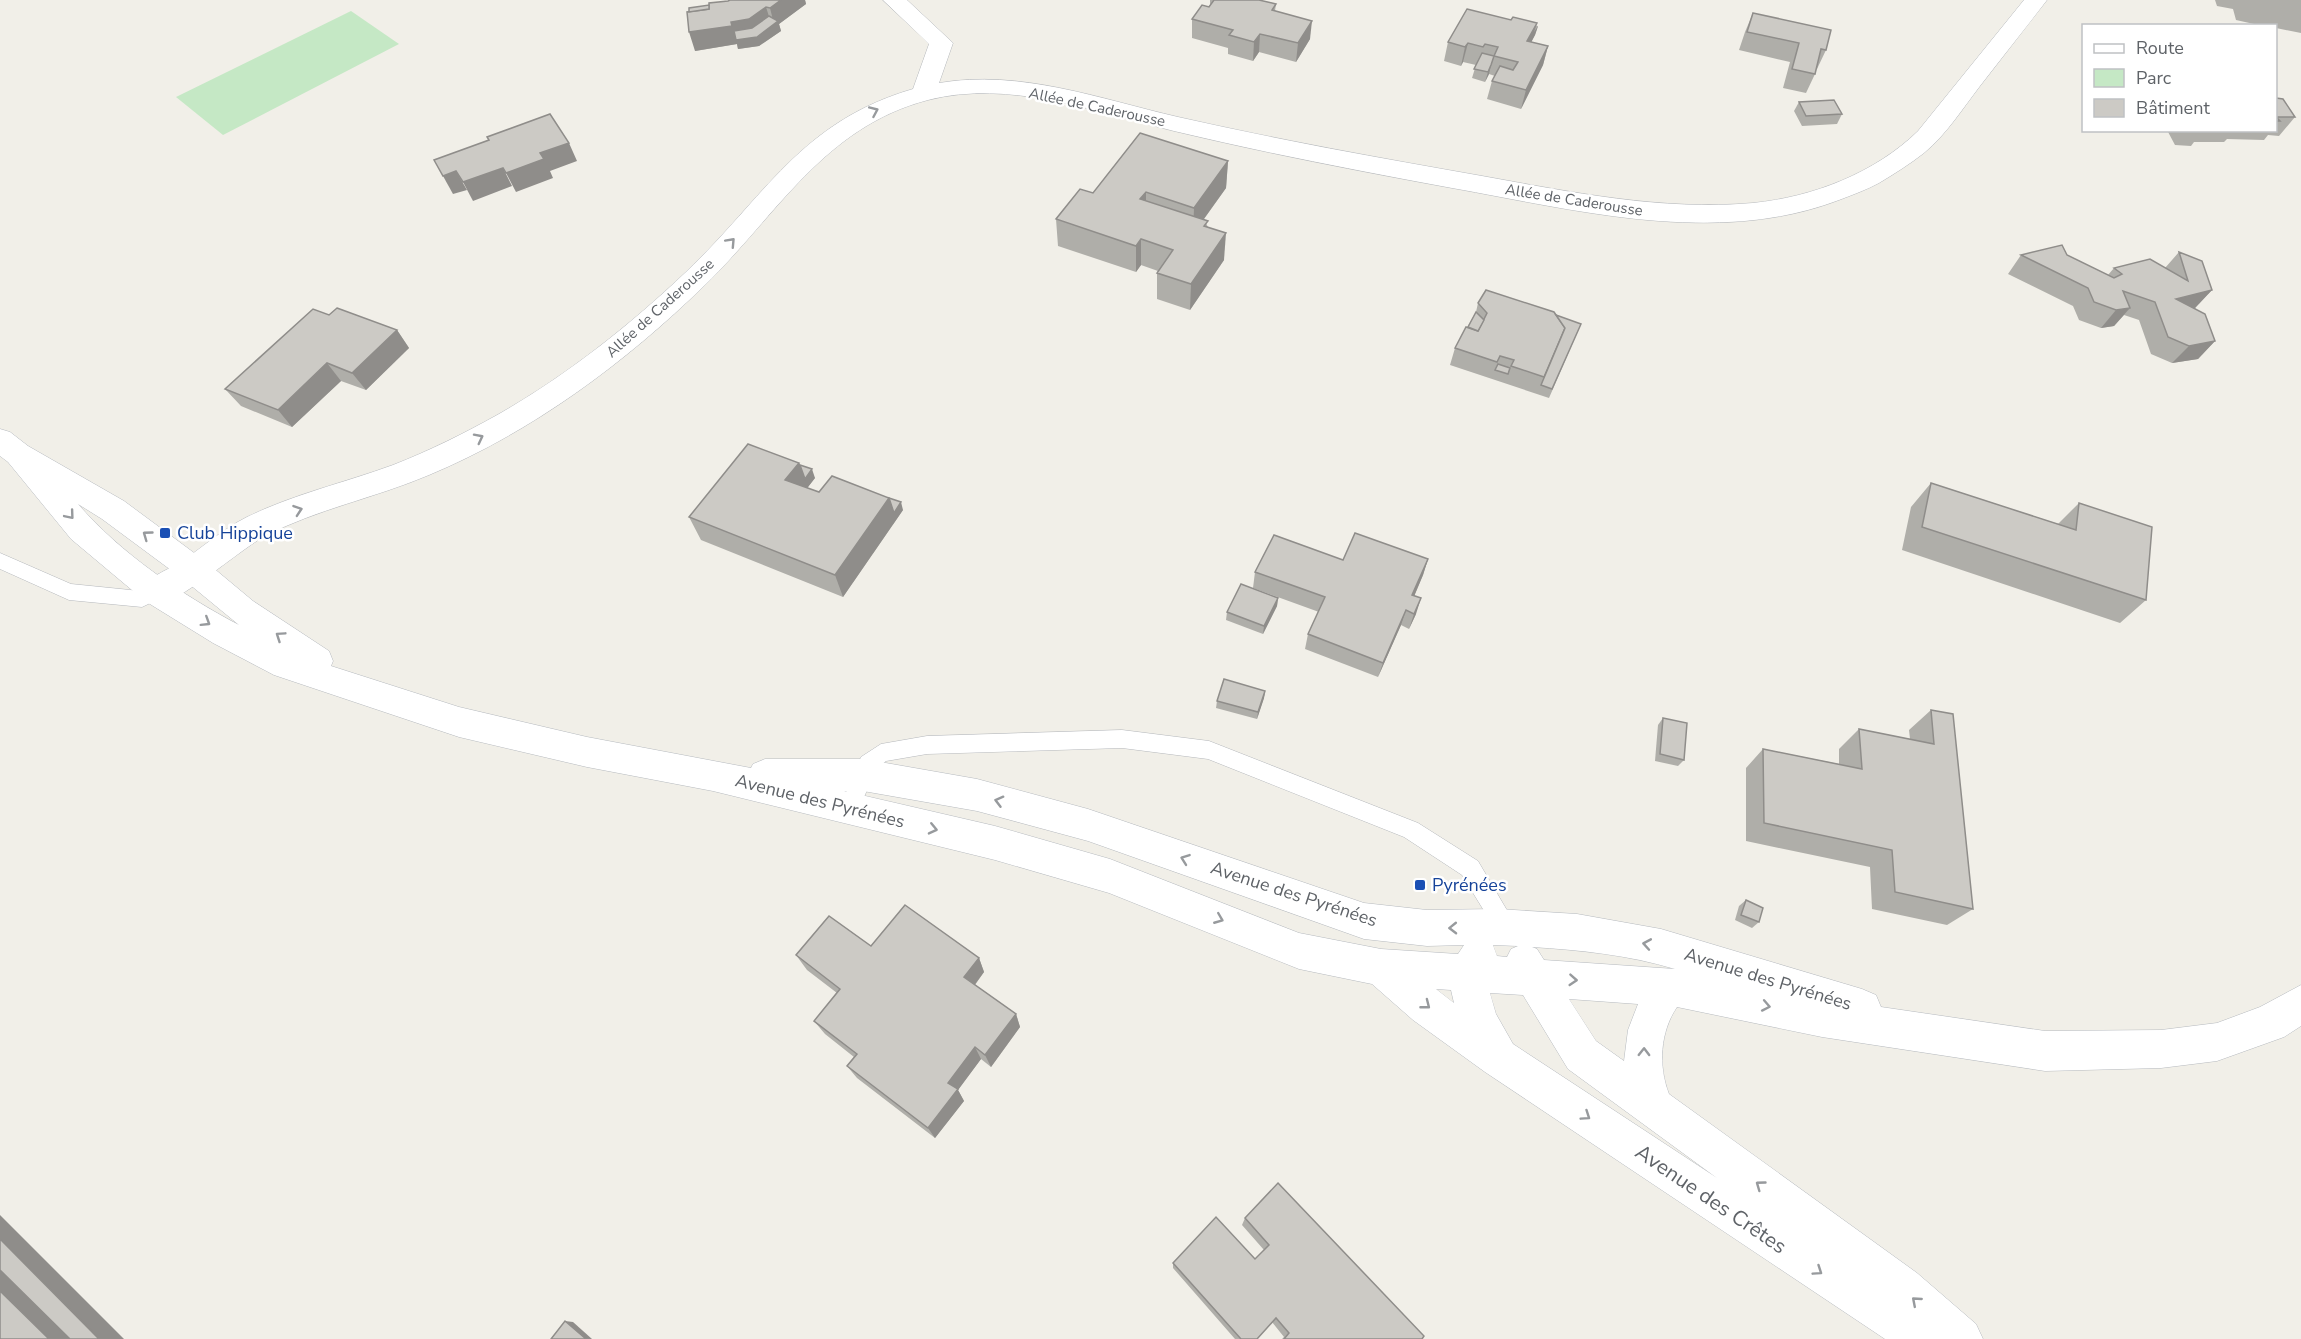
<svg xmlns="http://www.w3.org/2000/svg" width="2301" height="1339" font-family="'Nunito Sans',sans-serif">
  <rect width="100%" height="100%" fill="#f1efe8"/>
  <!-- green -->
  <polygon fill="#c5e8c5" points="351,11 399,44 223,135 176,97"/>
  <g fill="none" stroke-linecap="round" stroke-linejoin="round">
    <defs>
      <g id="lane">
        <polygon points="0,553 71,584 140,591 156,584 163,587 165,592 163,597 142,607 69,600 0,569"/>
        <polygon points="1122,730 1209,741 1418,823 1478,861 1508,912 1509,927 1506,934 1498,938 1490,934 1486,914 1462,875 1404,837 1208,759 1122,748 927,754 886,761 876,769 856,816 849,819 842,816 839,809 861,757 881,744 927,736"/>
      </g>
      <path id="street" d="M 883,0 L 907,0 L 953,43 L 939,83 C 1020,69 1100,99 1178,117 C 1279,140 1380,158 1482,176 C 1571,192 1662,211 1753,203 C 1813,197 1875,173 1918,131 L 2024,0 L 2047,0 C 2025,29 2002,57 1980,86 C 1963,108 1946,135 1924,153 C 1910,164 1894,174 1879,183 C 1866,190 1852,195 1839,200 C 1716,247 1576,210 1452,188 C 1359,171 1266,153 1174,131 C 1096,112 1009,79 928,100 C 824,127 777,215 705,285 C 625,363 532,432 429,475 C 375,498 317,509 265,536 C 242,548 177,605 155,605 C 151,605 148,602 145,601 L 140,592 C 148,576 166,571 181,562 C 203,547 223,529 247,517 C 294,494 344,483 393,465 C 429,451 465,433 499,414 C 567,375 629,326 686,272 C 765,197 800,122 913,89 L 929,44 Z"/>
      <path id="secondary" d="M 0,429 L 10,432 L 28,446 L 124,501 L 205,561 L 253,601 L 329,651 L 333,661 L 331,666 L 459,707 L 587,737 L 751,768 L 753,764 L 765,759 L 863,759 L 977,779 L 1088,809 L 1364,903 L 1427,910 L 1498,909 L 1577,914 L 1661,929 L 1862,989 L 1876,995 L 1881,1007 L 2045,1031 L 2161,1030 L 2217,1023 L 2260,1007 L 2301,985 L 2301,1026 L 2284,1037 L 2217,1061 L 2161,1068 L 2045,1071 L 1822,1037 L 1677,1007 C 1660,1032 1658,1066 1669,1094 L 1917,1273 L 1976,1324 L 1983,1339 L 1885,1339 L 1485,1072 L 1413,1020 L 1372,984 L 1299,969 L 1109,893 L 995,860 L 713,791 L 587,767 L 459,737 L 274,675 L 213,643 L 145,601 L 71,539 L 8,462 L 0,456 ZM 78,504 L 102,519 L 183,579 L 239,625 C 182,595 120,553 78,504 ZM 844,791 L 863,791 L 977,811 L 1088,841 L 1364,939 L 1427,946 L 1464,945 L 1458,954 L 1381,949 L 1299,933 L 1110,859 L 995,826 ZM 1493,945 L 1518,946 L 1511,949 L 1507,957 L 1497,956 ZM 1532,947 C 1580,950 1629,955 1675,969 L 1544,960 L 1537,949 ZM 1436,989 L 1451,990 L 1454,1003 ZM 1490,993 L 1523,995 L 1568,1069 L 1717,1178 L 1513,1044 L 1496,1014 ZM 1569,999 L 1638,1004 L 1628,1030 L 1624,1061 L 1596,1041 Z"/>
    </defs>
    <!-- lane casing -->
    <use href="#lane" stroke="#b5b8bc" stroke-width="1"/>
    <!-- street casing -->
    <use href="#street" stroke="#b5b8bc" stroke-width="1"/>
    <!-- secondary casing -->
    <use href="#secondary" stroke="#b6babf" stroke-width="1"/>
    <!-- lane -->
    <use href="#lane" fill="#fff" fill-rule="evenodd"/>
    <!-- street -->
    <use href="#street" fill="#fff" fill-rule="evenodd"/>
    <!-- secondary -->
    <use href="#secondary" fill="#fff" fill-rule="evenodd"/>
  </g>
  <!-- wall -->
  <g fill="#afaea9">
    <polygon points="730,0 805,0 806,4 779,24 781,31 759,46 738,49 737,44 695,51 728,1"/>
    <polygon points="1210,0 1259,0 1276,4 1275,11 1310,39 1296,62 1259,52 1253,61 1228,54 1228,48 1192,38 1192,19 1210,5"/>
    <polygon points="2215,0 2301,0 2301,33 2276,28 2276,26 2263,26 2236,20 2233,9 2217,6"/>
    <polygon points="1753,13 1826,50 1817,69 1816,69 1815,74 1806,93 1783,88 1790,62 1739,50 1745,32"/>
    <polygon points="1511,20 1538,26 1535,35 1531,42 1548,46 1543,65 1521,109 1487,99 1492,81 1495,76 1489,74 1485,82 1472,78 1476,65 1463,62 1461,66 1444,61 1448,42"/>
    <polygon points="2276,98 2295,117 2279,136 2268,135 2264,140 2227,139 2224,142 2194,142 2191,146 2175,145 2167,130 2276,130"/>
    <polygon points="1799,102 1842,114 1837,124 1802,126 1794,111"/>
    <polygon points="1228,161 1226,188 1204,219 1224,260 1190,310 1157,299 1157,273 1158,271 1141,265 1136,272 1058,246 1056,219 1093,193"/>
    <polygon points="2179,252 2212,290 2195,308 2215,341 2198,359 2172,363 2151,354 2139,320 2124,315 2114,326 2101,328 2079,320 2073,306 2008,274 2021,255 2067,255 2108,275 2114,268 2165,268"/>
    <polygon points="1478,303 1556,315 1581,324 1549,398 1450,365 1455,348 1476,312"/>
    <polygon points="329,315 397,330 409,348 366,390 341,381 292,427 241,406 225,389"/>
    <polygon points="799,463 800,465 815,478 807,488 819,492 903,510 843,597 701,540 689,517"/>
    <polygon points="1931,483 2058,524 2079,503 2146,600 2120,623 1902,550 1911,507"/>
    <polygon points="1428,559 1423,575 1414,596 1416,614 1409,629 1401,625 1378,677 1305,649 1308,634 1319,612 1253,588 1255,572 1343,560"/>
    <polygon points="1278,598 1277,606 1263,634 1226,620 1227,612"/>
    <polygon points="1265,691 1264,698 1257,719 1216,708 1217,701"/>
    <polygon points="1931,710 1973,909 1947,925 1872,909 1870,867 1746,841 1746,768 1763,749 1839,764 1839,749 1859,729 1910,739 1909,730"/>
    <polygon points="1663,718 1684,760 1678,766 1655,761 1658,725"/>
    <polygon points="1746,900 1759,922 1752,928 1735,920 1739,906"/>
    <polygon points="871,946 979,958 984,972 975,985 1016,1014 1020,1027 991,1067 981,1059 958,1090 964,1101 935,1138 857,1078 847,1066 854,1057 825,1034 814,1021 837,993 807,970 796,955"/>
    <polygon points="1245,1218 1422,1339 1282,1339 1284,1337 1272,1322 1257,1339 1235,1339 1173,1268 1173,1263 1255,1259 1264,1250 1242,1225"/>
  </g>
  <!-- shaded-wall -->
  <g fill="#8f8d8a">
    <polygon points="781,0 805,0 806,4 779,24 781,31 759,46 738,49 737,44 695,51 689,32 731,22 766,7 772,26 774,24 770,8"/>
    <polygon points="1312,21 1310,39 1296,62 1298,43"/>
    <polygon points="1537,23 1534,32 1538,26 1535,35 1522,60 1527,41"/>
    <polygon points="1260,34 1259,52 1253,61 1254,42"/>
    <polygon points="1468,43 1463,62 1461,66 1465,47"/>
    <polygon points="1548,46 1543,65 1521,109 1526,90"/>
    <polygon points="1491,65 1489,74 1485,82 1488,72"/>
    <polygon points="569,143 577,161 550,171 553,178 516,192 506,173 540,153"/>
    <polygon points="1228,161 1226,188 1193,234 1194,208"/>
    <polygon points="503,168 512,186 473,201 463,182"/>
    <polygon points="456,171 467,190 453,194 443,176"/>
    <polygon points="1146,192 1146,218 1140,199"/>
    <polygon points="1226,233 1224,260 1190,310 1191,284"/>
    <polygon points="1141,239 1141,265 1136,272 1136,246"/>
    <polygon points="2212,290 2195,308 2160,316 2176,299"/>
    <polygon points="2130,308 2114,326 2101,328 2116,310"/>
    <polygon points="397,330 409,348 366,390 352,373"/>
    <polygon points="2215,341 2198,359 2172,363 2189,346"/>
    <polygon points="327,363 341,381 292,427 278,410"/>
    <polygon points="799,463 805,479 812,469 815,478 795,504 785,480"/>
    <polygon points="889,498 901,502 903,510 843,597 835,575"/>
    <polygon points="1428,559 1423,575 1408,611 1412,595"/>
    <polygon points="1278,598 1277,606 1263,634 1264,626"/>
    <polygon points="1421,598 1416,614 1409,629 1414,614"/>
    <polygon points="1406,610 1401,625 1378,677 1383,663"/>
    <polygon points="1265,691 1264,698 1257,719 1258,712"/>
    <polygon points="979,958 984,972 970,991 964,977"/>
    <polygon points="1016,1014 1020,1027 991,1067 985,1055"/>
    <polygon points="975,1047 981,1059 958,1090 964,1101 935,1138 928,1128 948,1083"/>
    <polygon points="0,1215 124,1339 99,1339 0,1239"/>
    <polygon points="0,1246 95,1339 49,1339 0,1291"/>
    <polygon points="565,1321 573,1322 592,1339 586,1339"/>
  </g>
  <!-- building -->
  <g fill="#cccac5" stroke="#8f8d8a" stroke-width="1.5">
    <polygon points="730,0 781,0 770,8 766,7 749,19 731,22 732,26 689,32 687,12 709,9 709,3 728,1"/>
    <polygon points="1214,0 1259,0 1276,4 1272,10 1312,21 1298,43 1260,34 1254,42 1229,35 1233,30 1192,19 1202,5 1209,7"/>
    <polygon points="709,5 709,9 689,12 689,8"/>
    <polygon points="1467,9 1511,20 1513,17 1537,23 1527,41 1548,46 1526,90 1492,81 1500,66 1513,70 1518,62 1494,56 1498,47 1485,44 1483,47 1468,43 1465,47 1448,42"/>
    <polygon points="1753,13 1831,30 1826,50 1821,49 1815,74 1792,69 1799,43 1747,32"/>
    <polygon points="769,16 778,21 757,37 736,40 734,31 752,28"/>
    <polygon points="1482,53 1494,56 1491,65 1488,72 1474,69"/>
    <polygon points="2276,98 2283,99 2295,117 2276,117 2280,121 2276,121"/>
    <polygon points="1834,100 1842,114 1806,116 1799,102"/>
    <polygon points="550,114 569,143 540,153 544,159 506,173 503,168 463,182 456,171 443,176 434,160 489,140 487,137"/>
    <polygon points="1140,133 1228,161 1194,208 1146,192 1140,199 1208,221 1204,226 1226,233 1191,284 1157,273 1173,250 1141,239 1136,246 1056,219 1080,189 1093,193"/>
    <polygon points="2062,245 2067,255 2114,278 2122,274 2114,268 2150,259 2188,281 2179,252 2202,261 2212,290 2176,299 2205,314 2215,341 2189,346 2168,337 2155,302 2123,291 2130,308 2116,310 2094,302 2088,288 2021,255"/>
    <polygon points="1486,290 1554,312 1565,328 1544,377 1511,366 1514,360 1500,356 1497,362 1455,348 1466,327 1478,331 1487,313 1478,303"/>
    <polygon points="337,308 397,330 352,373 327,363 278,410 225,389 313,309 329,315"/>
    <polygon points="1476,312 1484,320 1478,331 1468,327"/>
    <polygon points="1556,315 1581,324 1552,389 1541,385 1565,328"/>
    <polygon points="1498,364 1510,368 1508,374 1495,370"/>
    <polygon points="748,444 799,463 785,480 819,492 832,476 889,498 835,575 689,517"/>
    <polygon points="800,465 812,469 805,479"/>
    <polygon points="1931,483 2076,530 2079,503 2152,527 2146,600 1922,527"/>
    <polygon points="889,498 901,502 894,513"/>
    <polygon points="1355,533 1428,559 1412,595 1421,598 1414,614 1406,610 1383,663 1308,634 1325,597 1255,572 1274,535 1343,560"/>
    <polygon points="1241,584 1278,598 1264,626 1227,612"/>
    <polygon points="1224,679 1265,691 1258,712 1217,701"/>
    <polygon points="1931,710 1953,714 1973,909 1895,892 1892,850 1764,823 1763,749 1862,769 1859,729 1934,744"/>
    <polygon points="1663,718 1687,723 1684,760 1660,754"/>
    <polygon points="1746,900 1763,908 1759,922 1741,915"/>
    <polygon points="905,905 979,958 964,977 1016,1014 985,1055 975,1047 948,1083 958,1089 928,1128 847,1066 857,1054 814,1021 840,989 796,955 829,916 871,946"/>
    <polygon points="1278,1183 1424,1336 1422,1339 1284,1339 1289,1333 1276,1318 1257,1339 1241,1339 1173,1263 1216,1217 1255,1259 1269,1245 1245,1218"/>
    <polygon points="0,1239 99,1339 70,1339 0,1270"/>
    <polygon points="0,1291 49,1339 0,1339"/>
    <polygon points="565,1321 586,1339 551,1339"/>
  </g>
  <!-- one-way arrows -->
  <defs><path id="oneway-chevron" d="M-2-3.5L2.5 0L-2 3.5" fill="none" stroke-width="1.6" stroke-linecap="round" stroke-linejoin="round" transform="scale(1.5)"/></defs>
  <g stroke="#979a9d">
    <use href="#oneway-chevron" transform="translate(874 111) rotate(-24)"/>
    <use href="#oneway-chevron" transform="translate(731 242) rotate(-47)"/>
    <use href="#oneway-chevron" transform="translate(479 438) rotate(-27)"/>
    <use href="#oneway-chevron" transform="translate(298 510) rotate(-19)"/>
    <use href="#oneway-chevron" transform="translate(70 515) rotate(50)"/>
    <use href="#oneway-chevron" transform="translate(147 535) rotate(-144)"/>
    <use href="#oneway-chevron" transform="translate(206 622) rotate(32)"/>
    <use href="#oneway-chevron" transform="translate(280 636) rotate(-146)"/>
    <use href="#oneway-chevron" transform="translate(999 801) rotate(-165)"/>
    <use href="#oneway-chevron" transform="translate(933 829) rotate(13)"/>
    <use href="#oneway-chevron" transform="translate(1185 859) rotate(-160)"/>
    <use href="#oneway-chevron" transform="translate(1219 919) rotate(22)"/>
    <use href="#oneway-chevron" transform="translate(1453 928) rotate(179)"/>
    <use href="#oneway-chevron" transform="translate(1647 944) rotate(-170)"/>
    <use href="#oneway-chevron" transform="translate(1573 980) rotate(4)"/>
    <use href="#oneway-chevron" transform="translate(1426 1005) rotate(38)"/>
    <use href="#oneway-chevron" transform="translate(1766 1006) rotate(11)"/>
    <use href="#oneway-chevron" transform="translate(1644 1052) rotate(-89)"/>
    <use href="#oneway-chevron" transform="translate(1586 1116) rotate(34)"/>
    <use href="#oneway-chevron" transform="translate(1760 1185) rotate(-144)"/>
    <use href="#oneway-chevron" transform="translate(1818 1271) rotate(34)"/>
    <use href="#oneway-chevron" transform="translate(1916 1301) rotate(-139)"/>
  </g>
  <!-- markers -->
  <g fill="#1a4fb4" stroke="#fff" stroke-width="2">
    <rect x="159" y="527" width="12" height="12" rx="3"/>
    <rect x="1414" y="879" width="12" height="12" rx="3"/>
  </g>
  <g text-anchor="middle" stroke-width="5" stroke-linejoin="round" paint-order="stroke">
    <!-- far-street labels -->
    <g font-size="15" fill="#5f6368" stroke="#fff">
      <text transform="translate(1097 107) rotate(12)" y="5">Allée de Caderousse</text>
      <text transform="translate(1574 200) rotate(9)" y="5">Allée de Caderousse</text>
      <text transform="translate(660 308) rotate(-42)" y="5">Allée de Caderousse</text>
    </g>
    <!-- transit labels -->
    <g font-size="18" fill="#164399" stroke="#fff" text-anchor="start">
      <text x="177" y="539">Club Hippique</text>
      <text x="1432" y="891">Pyrénées</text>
    </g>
    <!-- street labels -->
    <g font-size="18" fill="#5f6368" stroke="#fff">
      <text transform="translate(820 801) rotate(14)" y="6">Avenue des Pyrénées</text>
      <text transform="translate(1294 894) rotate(18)" y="6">Avenue des Pyrénées</text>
      <text transform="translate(1768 979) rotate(17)" y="6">Avenue des Pyrénées</text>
    </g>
    <!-- near-street labels -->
    <g font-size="21" fill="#5f6368" stroke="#fff">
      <text transform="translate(1711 1199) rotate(34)" y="7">Avenue des Crêtes</text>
    </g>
  </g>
  <!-- legend -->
  <rect x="2082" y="24" width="195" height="108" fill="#ffffff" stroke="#bfc1c3" stroke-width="1.5"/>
  <rect x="2094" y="44" width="30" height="9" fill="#ffffff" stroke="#bfc1c3" stroke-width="1.5"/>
  <text x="2136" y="54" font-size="18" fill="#5f6368">Route</text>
  <rect x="2094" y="69" width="30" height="18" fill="#c5e8c5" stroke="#bfc1c3" stroke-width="1.5"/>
  <text x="2136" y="84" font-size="18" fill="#5f6368">Parc</text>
  <rect x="2094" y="99" width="30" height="18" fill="#cccac5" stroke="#bfc1c3" stroke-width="1.5"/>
  <text x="2136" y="114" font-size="18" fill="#5f6368">Bâtiment</text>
</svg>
